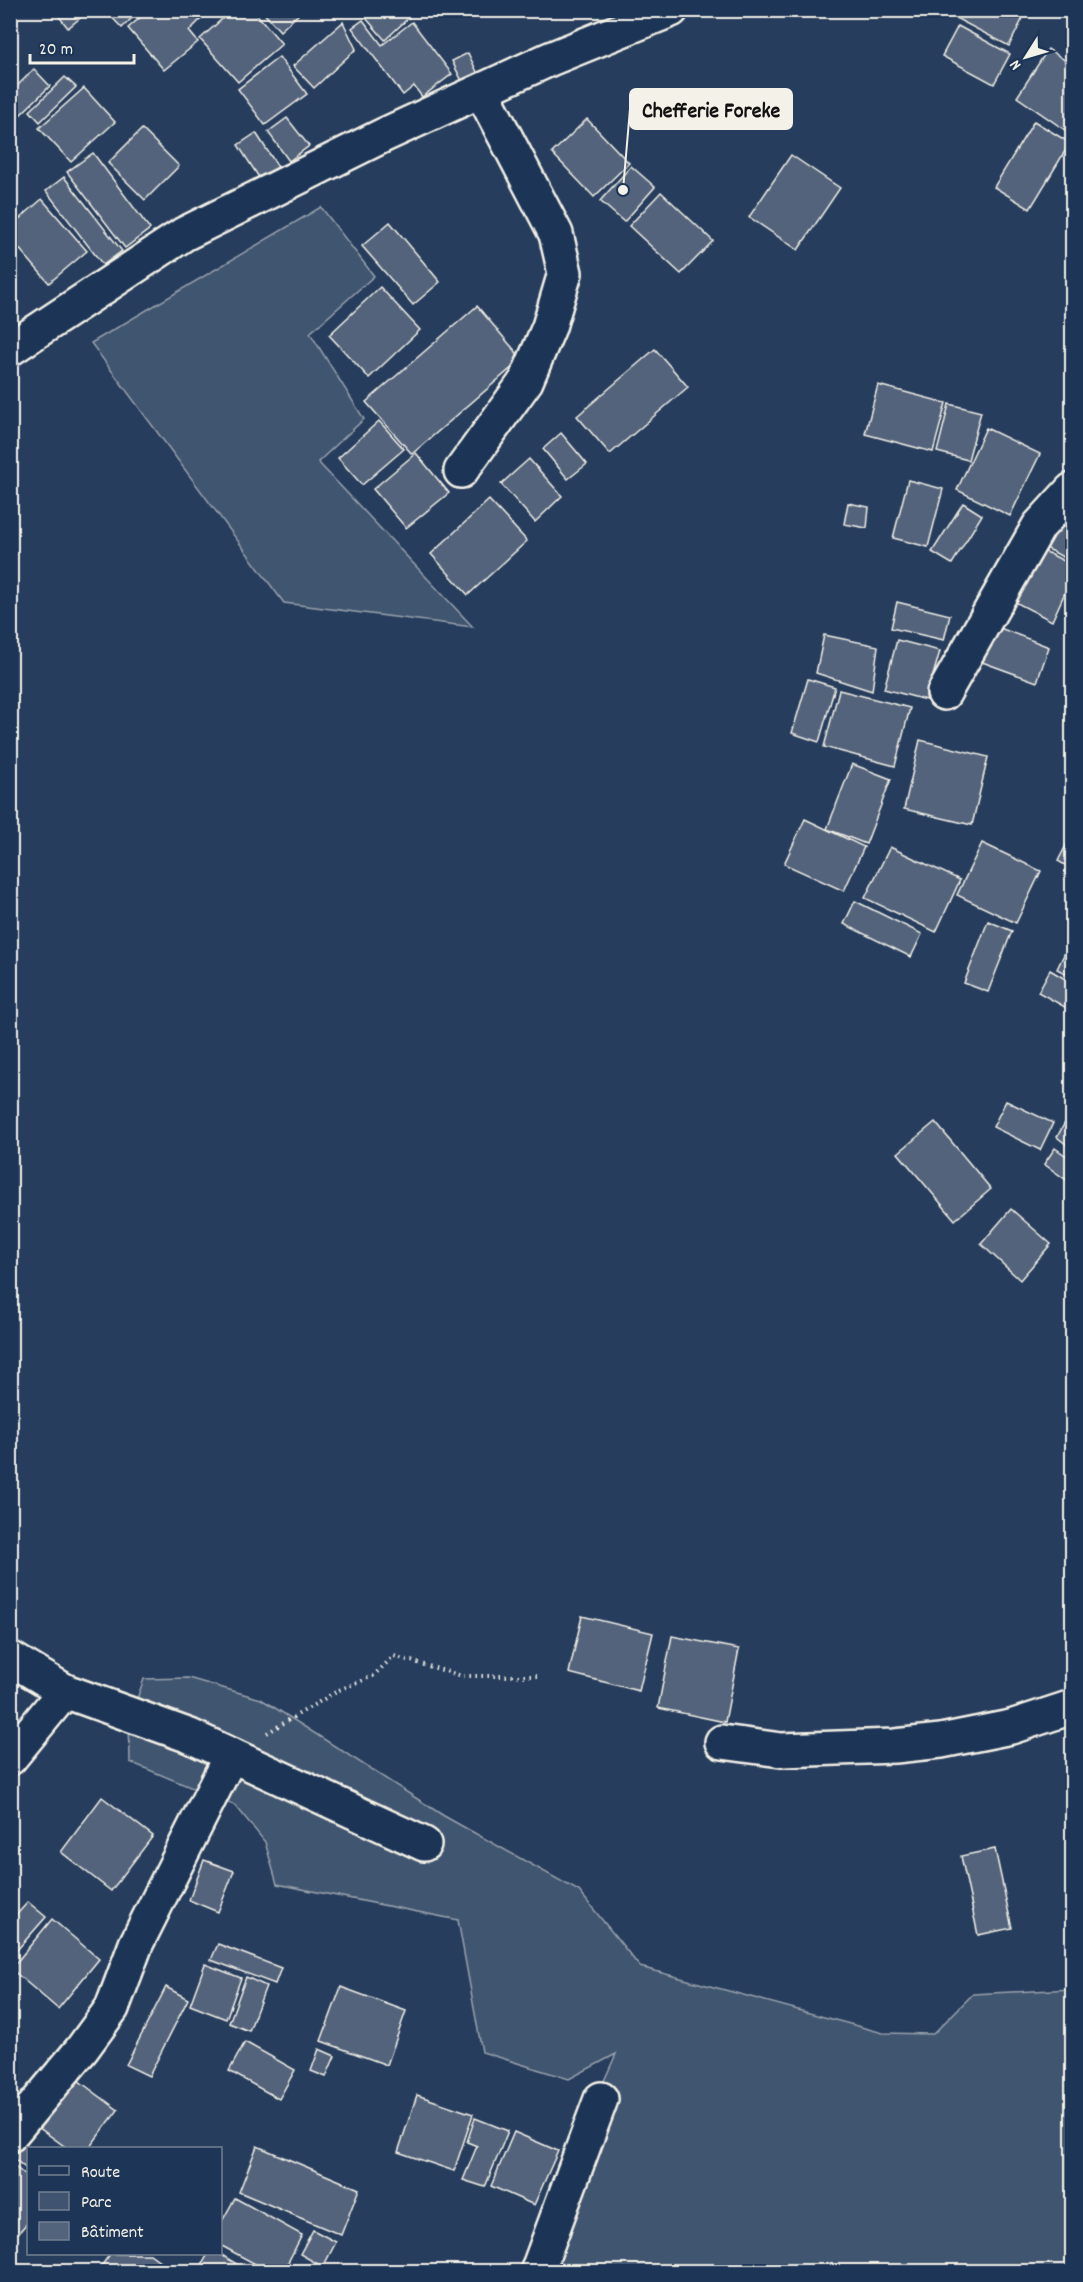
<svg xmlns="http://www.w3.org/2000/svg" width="1083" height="2282" font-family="Dekko,sans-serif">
  <rect width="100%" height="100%" fill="#263d5d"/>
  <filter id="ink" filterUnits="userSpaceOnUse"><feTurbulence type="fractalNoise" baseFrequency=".0167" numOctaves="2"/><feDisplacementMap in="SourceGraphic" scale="12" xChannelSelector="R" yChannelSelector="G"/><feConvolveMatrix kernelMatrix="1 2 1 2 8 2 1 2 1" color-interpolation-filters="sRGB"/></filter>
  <g filter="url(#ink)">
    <!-- green -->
    <g fill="#40546f" stroke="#9aa2ac" stroke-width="1.5">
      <polygon points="321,207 374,276 310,333 364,419 318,462 473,627 284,603 91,343"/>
      <polygon points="188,1678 261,1699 444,1816 579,1891 640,1967 883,2033 933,2034 973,1994 1072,1989 1072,2271 519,2271 616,2054 569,2079 482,2052 458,1920 277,1884 265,1842 236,1806 130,1762 129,1721 144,1679"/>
    </g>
    <!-- building -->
    <g fill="#52647b" stroke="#f4f1e8" stroke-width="1.5">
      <polygon points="54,10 90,10 68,28"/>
      <polygon points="105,10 140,10 122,28"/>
      <polygon points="149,10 174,10 178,16 184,10 210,10 189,31 198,42 164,70 128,28"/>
      <polygon points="232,10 253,10 282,44 238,82 200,39"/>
      <polygon points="261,10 298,10 300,13 280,31"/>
      <polygon points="359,10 417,10 385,40"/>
      <polygon points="945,10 1027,10 1009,46 944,12"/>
      <polygon points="363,20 382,45 412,22 452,74 422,97 414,86 403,95 352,28"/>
      <polygon points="343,22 356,49 314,88 293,66"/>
      <polygon points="958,26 1010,54 994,84 942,56"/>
      <polygon points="1048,49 1072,65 1071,134 1017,97"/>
      <polygon points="468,53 478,74 462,81 452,61"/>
      <polygon points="279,57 307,94 265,125 238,89"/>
      <polygon points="34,69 50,86 18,117 10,109 10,93"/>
      <polygon points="65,77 76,87 40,122 30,111"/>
      <polygon points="84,88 115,122 71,162 39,128"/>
      <polygon points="287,118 309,146 289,161 268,132"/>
      <polygon points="587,119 629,163 594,197 552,153"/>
      <polygon points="1034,121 1070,143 1030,209 994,187"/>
      <polygon points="142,129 179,166 145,200 108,163"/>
      <polygon points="256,133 278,167 260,179 238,145"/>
      <polygon points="93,153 150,229 125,248 67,172"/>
      <polygon points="791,155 840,188 798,250 749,217"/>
      <polygon points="631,166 655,187 624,222 600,201"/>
      <polygon points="64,177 122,251 103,265 46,191"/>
      <polygon points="661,192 713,241 681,274 629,226"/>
      <polygon points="42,199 87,251 49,283 10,238 10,227"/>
      <polygon points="390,222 440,282 413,305 362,246"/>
      <polygon points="380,287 420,330 369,378 329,335"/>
      <polygon points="477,306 522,359 412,454 366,402"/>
      <polygon points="655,349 688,387 610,454 577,416"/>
      <polygon points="878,385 946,403 933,452 865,434"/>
      <polygon points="949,404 981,412 968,460 937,452"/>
      <polygon points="379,421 404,449 362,485 338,458"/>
      <polygon points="986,428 1040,454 1010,516 957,490"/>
      <polygon points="561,433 587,464 568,479 543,449"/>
      <polygon points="416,453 449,493 406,528 373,489"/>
      <polygon points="529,459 562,496 535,522 501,484"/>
      <polygon points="908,480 943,489 928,547 893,538"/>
      <polygon points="489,500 527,541 468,595 431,554"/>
      <polygon points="848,503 869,507 867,528 844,524"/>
      <polygon points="963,503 982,515 952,564 932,552"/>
      <polygon points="1067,508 1072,511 1072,562 1046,548"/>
      <polygon points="1038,548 1072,565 1072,577 1052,621 1013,601"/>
      <polygon points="897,602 950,615 944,640 891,628"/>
      <polygon points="987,623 1049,647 1037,682 974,659"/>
      <polygon points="824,635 878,646 872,691 816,673"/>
      <polygon points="897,640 940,651 926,700 884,689"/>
      <polygon points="1072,672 1072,688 1067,686"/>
      <polygon points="808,679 835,687 819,742 792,733"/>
      <polygon points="839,690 910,708 895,766 824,747"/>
      <polygon points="920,740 988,757 972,825 904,809"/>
      <polygon points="852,764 891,779 866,844 827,829"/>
      <polygon points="805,819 864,847 844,891 784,864"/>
      <polygon points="1072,834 1072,869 1058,861"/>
      <polygon points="982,843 1041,871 1016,923 957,895"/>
      <polygon points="890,847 960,880 936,932 865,898"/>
      <polygon points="855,901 922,934 911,957 844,924"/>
      <polygon points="988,921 1012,931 988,992 964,983"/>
      <polygon points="1072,938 1072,977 1057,969"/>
      <polygon points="1050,970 1072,983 1072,1011 1038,992"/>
      <polygon points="1006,1101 1053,1123 1040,1150 993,1127"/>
      <polygon points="1072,1110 1072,1149 1057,1137"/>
      <polygon points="935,1122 991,1189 955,1220 898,1153"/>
      <polygon points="1055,1148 1072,1160 1072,1184 1044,1164"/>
      <polygon points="1011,1209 1051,1244 1020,1280 981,1244"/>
      <polygon points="582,1616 653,1633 639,1691 569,1673"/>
      <polygon points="672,1636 739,1649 725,1722 658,1708"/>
      <polygon points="102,1797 153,1836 111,1891 61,1852"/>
      <polygon points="995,1849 1012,1928 978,1935 961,1856"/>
      <polygon points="204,1860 234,1871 218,1912 189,1900"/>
      <polygon points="28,1902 46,1917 10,1958 10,1922"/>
      <polygon points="52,1919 99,1959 58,2009 11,1969"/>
      <polygon points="218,1944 281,1968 275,1984 211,1960"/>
      <polygon points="205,1964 241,1978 226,2019 190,2005"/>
      <polygon points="246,1977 266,1986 249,2031 229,2023"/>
      <polygon points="166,1987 188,1999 149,2076 126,2065"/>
      <polygon points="341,1987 406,2011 387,2065 321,2041"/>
      <polygon points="245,2042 295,2070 279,2099 229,2071"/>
      <polygon points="319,2049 335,2056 326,2077 311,2071"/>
      <polygon points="75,2078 118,2110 89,2148 67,2148 38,2127"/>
      <polygon points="417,2095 473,2114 454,2171 398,2152"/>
      <polygon points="475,2118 508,2131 485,2187 463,2180 477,2146 467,2142"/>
      <polygon points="514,2132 558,2151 534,2205 491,2186"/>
      <polygon points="22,2143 29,2148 28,2170 12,2157"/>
      <polygon points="257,2146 359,2189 341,2235 239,2192"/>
      <polygon points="10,2162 28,2178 28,2222 14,2238 10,2236"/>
      <polygon points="235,2198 302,2235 283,2272 270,2272 220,2245 220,2225"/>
      <polygon points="313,2230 336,2242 323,2267 300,2254"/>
      <polygon points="110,2254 150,2254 175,2272 97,2272"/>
      <polygon points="208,2254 220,2254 250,2272 198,2272"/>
    </g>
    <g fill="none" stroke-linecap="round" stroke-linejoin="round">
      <defs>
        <g id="minor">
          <polyline points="10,349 184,234 384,135 550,59 671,10"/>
          <polyline points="461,471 526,381 549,327 565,273 556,234 482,92"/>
          <polyline points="944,693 1039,526 1072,490"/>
          <polyline points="10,1658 65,1691 190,1736 424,1844"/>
          <polyline points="722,1742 781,1750 895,1746 941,1741 1011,1727 1072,1707"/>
          <polyline points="10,1758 65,1691"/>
          <polyline points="10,2135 82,2049 112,2008 136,1944 231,1755"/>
          <polyline points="537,2272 601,2099"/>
        </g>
      </defs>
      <!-- minor casing -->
      <use href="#minor" stroke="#f4f1e8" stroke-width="38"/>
      <!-- path -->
      <polyline stroke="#f4f1e8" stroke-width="4" stroke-dasharray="1.5 4.5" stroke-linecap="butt" points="267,1733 339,1690 373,1676 394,1656 462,1676 537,1676"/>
      <!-- minor -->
      <use href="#minor" stroke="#1d3557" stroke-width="33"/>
    </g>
  </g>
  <!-- callouts -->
  <path fill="none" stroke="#f4f1e8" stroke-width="2" d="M623 190L630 109"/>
  <circle fill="#f4f1e8" stroke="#1d3557" stroke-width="2" cx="623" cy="190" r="6"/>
  <rect fill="#f4f1e8" stroke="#f4f1e8" stroke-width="2" x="630" y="89" width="162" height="40" rx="6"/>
  <g font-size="22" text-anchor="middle" font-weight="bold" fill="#111">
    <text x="711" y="117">Chefferie Foreke</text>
  </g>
  <!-- margin -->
  <rect width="1083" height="2282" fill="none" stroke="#1d3557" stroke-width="36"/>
  <rect x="18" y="18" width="1047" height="2246" fill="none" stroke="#f4f1e8" stroke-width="2" filter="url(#ink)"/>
  <!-- legend -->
  <rect x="27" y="2147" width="195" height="108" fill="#1d3557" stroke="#738091" stroke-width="1.5"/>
  <rect x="39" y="2166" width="30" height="9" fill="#1d3557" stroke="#738091" stroke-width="1.5"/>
  <text x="81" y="2177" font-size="18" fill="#f4f1e8">Route</text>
  <rect x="39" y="2192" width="30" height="18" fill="#40546f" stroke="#738091" stroke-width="1.5"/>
  <text x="81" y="2207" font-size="18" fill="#f4f1e8">Parc</text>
  <rect x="39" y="2222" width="30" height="18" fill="#52647b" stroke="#738091" stroke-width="1.5"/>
  <text x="81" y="2237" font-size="18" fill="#f4f1e8">Bâtiment</text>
  <!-- north arrow -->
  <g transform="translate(1026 57) rotate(233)" stroke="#1d3557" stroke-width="4.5" paint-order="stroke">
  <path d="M0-4.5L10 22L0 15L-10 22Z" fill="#f4f1e8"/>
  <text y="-9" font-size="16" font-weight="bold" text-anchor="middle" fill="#f4f1e8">N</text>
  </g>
  <!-- scale -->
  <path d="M30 54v9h104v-9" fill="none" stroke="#f4f1e8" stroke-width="3"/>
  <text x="39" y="54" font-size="18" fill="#f4f1e8" stroke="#1d3557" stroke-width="4.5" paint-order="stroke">20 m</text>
</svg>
